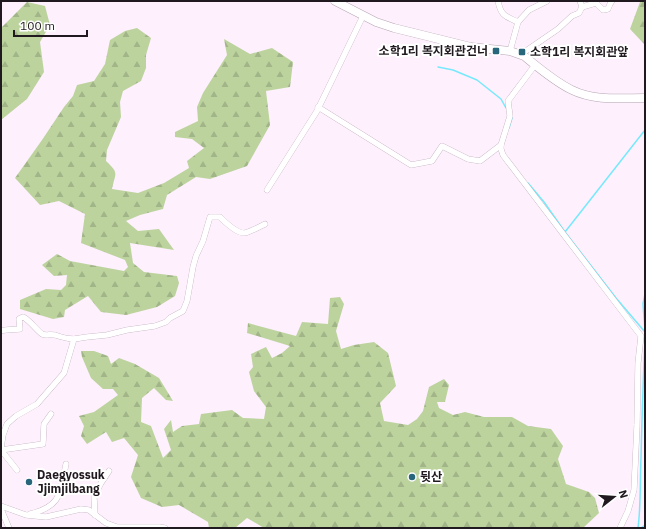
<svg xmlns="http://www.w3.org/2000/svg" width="646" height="529" font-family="'IBM Plex Sans','Noto Sans KR',sans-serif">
  <defs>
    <pattern id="forest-firs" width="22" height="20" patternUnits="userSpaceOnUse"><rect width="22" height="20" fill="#bcd39e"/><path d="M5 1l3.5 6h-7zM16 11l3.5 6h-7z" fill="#a1b588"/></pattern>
  </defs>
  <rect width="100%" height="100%" fill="#fef0fd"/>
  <!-- forest -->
  <g fill="url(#forest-firs)">
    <polygon points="639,1 645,1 645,45 630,29 640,2"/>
    <polygon points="27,2 45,6 50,25 40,42 44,72 27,99 1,120 1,28"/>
    <path d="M 137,28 L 151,38 L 146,55 L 146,68 L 141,81 L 123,91 L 120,102 L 121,117 L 107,150 L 106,161 C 120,174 115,173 112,189 L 138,193 L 164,183 L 189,168 L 187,161 L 204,148 L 192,139 L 175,137 L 175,132 L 198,121 L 197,107 L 203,93 L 227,55 L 224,39 L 250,54 L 272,48 L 293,62 L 290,87 L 266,91 L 270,125 L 247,166 L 210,179 L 196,177 L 167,195 L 163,209 L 140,215 L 126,221 L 138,231 L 159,229 L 174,250 L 130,243 L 133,263 L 144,272 L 177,276 L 179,283 L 175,296 L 157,307 L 126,315 L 101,312 L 88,296 L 65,310 L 64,317 L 53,319 L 20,309 L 20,300 L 46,289 L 61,290 L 66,285 L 67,275 L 54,276 L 42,265 L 57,254 L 70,261 L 124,271 L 128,267 L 125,260 L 81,243 L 85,214 L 59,201 L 40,205 L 15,178 L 42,140 L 64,107 L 73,96 L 77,85 L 94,81 L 105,64 L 110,40 L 125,31 Z"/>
    <polygon points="340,297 344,304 336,331 341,349 354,345 374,342 388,353 396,386 380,403 384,421 408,425 417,419 423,411 429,387 444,379 449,385 445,402 437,402 439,408 453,415 465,412 484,417 512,417 528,426 551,429 563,446 558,459 566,484 589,492 595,498 599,513 583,528 264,528 247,518 235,528 209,528 208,522 179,505 162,507 141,498 131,477 138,455 124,438 112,442 106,432 87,444 81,436 84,426 79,416 94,412 118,395 113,389 103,389 91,378 82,357 81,351 94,351 108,356 111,364 119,358 135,364 159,378 173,401 166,400 154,388 142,398 141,422 151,426 163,458 171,450 164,429 171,420 173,432 182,426 199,424 201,414 232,410 243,418 264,419 266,407 254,391 249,372 253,367 251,354 266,347 272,358 282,353 290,346 247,333 248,323 296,336 302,322 328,324 330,298"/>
  </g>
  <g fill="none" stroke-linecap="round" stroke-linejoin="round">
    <!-- stream -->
    <g stroke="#76e9fc" stroke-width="1.5">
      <polyline points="438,67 453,70 477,80 501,99 506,108"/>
      <polyline points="509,128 512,118"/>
      <polyline points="645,130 565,232 616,298 645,332"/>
      <polyline points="528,183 544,202 565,232"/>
      <polyline points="645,294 643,304 645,330"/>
      <path d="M 638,528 C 641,505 640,481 641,458 C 642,419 643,380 645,342"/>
      <polyline points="641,528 645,525"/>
    </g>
    <defs>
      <g id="street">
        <path d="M 498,1 C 501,16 505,16 518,22"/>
        <polyline points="582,7 596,3 603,10 608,9 610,4 612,1"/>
        <polyline points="510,51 518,22 529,10 547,1"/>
        <polyline points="518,54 523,53 558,29 572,16 579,13 582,7 580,1"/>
        <polyline points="535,65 508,101 510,116 501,145 501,149 503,155 641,336 638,363 637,425 634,490 628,511 620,528"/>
        <polyline points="318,107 411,165 432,161 442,146 468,159 480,161 501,145"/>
        <polyline points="267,190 317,111 363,16"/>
        <path d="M 1,331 C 7,329 14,330 20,329 L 19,319 L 23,317 C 31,321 35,329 42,334 C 46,336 50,334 55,335 C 61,337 67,339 74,339"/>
        <path d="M 1,448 L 3,435 L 7,424 L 16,416 L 37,404 L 64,373 L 74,339 L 87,337 L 107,335 L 127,330 L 155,326 L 166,322 L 170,318 L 183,311 L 187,301 L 193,267 L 196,256 L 203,241 L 210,217 L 220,217 C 225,222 236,233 244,233 C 248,233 261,226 265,224"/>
        <polyline points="1,450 43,444 44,424 51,414"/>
        <polyline points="1,450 17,470"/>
        <polyline points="1,506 26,515 46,517 81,509 89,510 106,523 117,527 159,527 165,528"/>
        <polyline points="1,509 9,528"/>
        <path d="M 30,514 C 62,506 60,493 66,464"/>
        <polyline points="95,515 94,497 101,483 109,471"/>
      </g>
      <path id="secondary" d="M 335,1 L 376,22 L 394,28 L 471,47 L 510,51 L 524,56 C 539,68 555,82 572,90 C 594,101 621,98 645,98"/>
    </defs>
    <!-- street casing -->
    <use href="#street" stroke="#b6a5b4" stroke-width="6"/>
    <!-- secondary casing -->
    <use href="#secondary" stroke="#b6a5b4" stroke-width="9"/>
    <!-- street -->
    <use href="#street" stroke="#fff" stroke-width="5.5"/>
    <!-- secondary -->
    <use href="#secondary" stroke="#fff" stroke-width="8"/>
  </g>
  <!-- markers -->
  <g fill="#28667c" stroke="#fff" stroke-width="1.5">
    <rect x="492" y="47" width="8" height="8" rx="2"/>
    <rect x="518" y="48" width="8" height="8" rx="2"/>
    <circle cx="412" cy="477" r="4"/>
    <circle cx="29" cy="482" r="4"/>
  </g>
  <g text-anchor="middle" stroke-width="4" stroke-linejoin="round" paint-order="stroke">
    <!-- poi labels -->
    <g font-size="12" font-weight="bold" fill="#20191f" stroke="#fff" text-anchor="start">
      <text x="488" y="55" text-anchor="end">소학1리 복지회관건너</text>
      <text x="530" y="56">소학1리 복지회관앞</text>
      <text x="37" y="479">Daegyossuk<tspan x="37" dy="14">Jjimjilbang</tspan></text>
      <text x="420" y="481">뒷산</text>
    </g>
  </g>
  <!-- border -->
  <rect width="646" height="529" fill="none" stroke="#20191f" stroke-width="4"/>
  <!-- north arrow -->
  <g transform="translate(614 497) rotate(73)" stroke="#ffffff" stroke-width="3" paint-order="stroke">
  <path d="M0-3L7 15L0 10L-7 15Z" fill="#20191f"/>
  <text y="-6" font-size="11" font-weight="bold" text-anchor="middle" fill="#20191f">N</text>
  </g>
  <!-- scale -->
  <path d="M14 30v6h73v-6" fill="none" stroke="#20191f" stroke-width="2"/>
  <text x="20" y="30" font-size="12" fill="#20191f" stroke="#ffffff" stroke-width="3" paint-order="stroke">100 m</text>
</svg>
